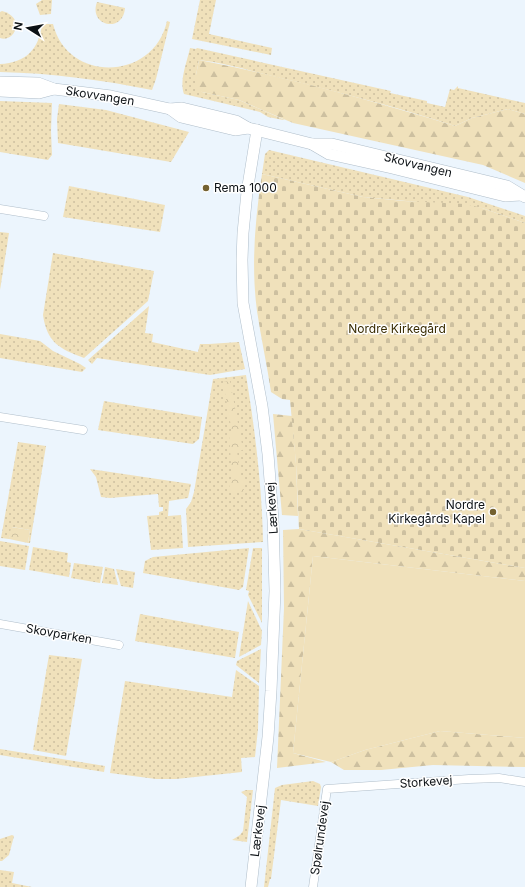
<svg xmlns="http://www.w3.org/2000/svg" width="525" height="887" font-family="Inter,sans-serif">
  <defs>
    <pattern id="grass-dots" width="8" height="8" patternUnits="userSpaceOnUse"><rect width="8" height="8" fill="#f0e1bb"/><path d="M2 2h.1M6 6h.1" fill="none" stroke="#cdc0a0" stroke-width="1.8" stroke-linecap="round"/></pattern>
    <pattern id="forest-firs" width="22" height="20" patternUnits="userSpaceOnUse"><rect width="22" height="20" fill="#f0e1bb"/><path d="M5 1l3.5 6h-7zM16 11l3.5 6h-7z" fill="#cdc0a0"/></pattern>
    <pattern id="cemetery-stones" width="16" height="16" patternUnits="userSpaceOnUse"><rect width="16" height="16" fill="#f0e1bb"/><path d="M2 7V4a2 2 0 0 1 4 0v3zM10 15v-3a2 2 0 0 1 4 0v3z" fill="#cdc0a0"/></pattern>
    <pattern id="park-crowns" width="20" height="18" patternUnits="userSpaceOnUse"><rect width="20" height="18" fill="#f0e1bb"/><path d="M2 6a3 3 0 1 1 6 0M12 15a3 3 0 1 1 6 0" fill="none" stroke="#cdc0a0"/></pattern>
  </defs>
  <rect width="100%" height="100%" fill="#ecf5fd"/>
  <!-- grass -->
  <g fill="url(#grass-dots)">
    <polygon points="42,0 52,0 51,14 40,15 36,4"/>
    <polygon points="200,0 216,0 209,34 272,48 271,55 192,39"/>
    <path d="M 97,2 L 125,8 C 123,34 88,26 97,2 Z"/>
    <path d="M 2,11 C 27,18 14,43 0,38 L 0,12 Z"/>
    <path d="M 167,21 L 170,22 L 156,79 L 152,90 C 102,80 51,73 0,72 L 0,64 C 26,63 39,49 42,24 L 53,24 C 68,84 154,81 167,21 Z"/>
    <path d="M 190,48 L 196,49 L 197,48 L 391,91 L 390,93 L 427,101 L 427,103 L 445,107 L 450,89 L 454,90 L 458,86 L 458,88 L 525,103 L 525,114 L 508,109 L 472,118 L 455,126 C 396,107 336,91 276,77 C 251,71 225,63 199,60 L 196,75 L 202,92 L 239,100 L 285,120 L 283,120 L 268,117 L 260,112 L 184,94 C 179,81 187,62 190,48 Z"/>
    <polygon points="0,101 52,103 51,131 52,155 48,160 0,152"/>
    <polygon points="59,104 106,110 189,132 171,162 58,143 57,119"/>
    <polygon points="269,150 468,197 525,216 525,223 482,208 363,197 262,174 265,154"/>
    <polygon points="69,186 165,205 160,232 63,217"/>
    <polygon points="0,232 9,233 0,290"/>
    <path d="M 53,253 L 154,271 L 148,301 L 84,358 C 60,349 47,343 43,315 Z"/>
    <polygon points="149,306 145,333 153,334 152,342 198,352 200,344 209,344 239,342 245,369 210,375 97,358 92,364 88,360"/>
    <polygon points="0,334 40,341 53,351 80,364 86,368 82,372 0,358"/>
    <path d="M 246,375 C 255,430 262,486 263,542 L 188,547 L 186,509 L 191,502 L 194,492 L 213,379 Z"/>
    <polygon points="104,401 202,417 199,439 193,444 98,430"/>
    <polygon points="18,442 46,446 30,543 28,543 30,530 12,527 9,539 1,538"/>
    <polygon points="90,469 191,484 188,498 169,501 168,516 181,515 183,548 151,550 147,516 159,515 159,512 163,511 163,507 159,507 158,494 110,498 101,497 96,477"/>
    <polygon points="0,541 29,546 25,570 0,566"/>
    <polygon points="33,547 68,553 67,562 71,563 69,577 29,570"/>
    <polygon points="249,548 243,587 239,590 143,573 145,561 153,557"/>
    <polygon points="253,548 262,548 262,623 248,595 249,591 246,590"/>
    <polygon points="74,563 103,567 100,583 71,578"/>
    <polygon points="105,567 114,569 118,585 102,583"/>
    <polygon points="116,569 135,572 133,588 121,586"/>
    <polygon points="248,601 262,631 261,645 239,657"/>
    <polygon points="140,614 239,632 235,658 135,641"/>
    <polygon points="261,649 259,683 236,665 237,661"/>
    <polygon points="49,655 82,659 66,756 33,750"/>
    <polygon points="236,670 259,686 258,729 255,757 241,758 242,772 176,779 156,779 110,773 125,681 232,697"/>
    <polygon points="0,749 105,766 104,772 0,755"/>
    <polygon points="313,781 320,784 321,787 318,806 281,800 271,879 270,879 268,887 264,887 275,788 282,785"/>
    <polygon points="246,790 253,790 247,842 232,840 240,835 243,831 247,797 241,792"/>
    <polygon points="12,835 14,836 9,855 2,861 0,861 0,839"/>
    <polygon points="0,870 14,872 12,883 32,887 0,887"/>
  </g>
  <!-- forest -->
  <g fill="url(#forest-firs)">
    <path d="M 199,60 C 286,77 370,100 455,126 L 472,118 L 508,109 L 525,114 L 525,183 L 483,165 L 293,123 L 239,100 L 202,92 L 196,86 L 196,75 Z"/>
    <polygon points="273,414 292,416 296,464 298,516 282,515"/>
    <polygon points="299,529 525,568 525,581 313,556 293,753 326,762 277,768 284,608 283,530"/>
    <polygon points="440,731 525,738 525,767 433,765 381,770 344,770 331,762 365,750"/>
  </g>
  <!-- cemetery -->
  <path fill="url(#cemetery-stones)" d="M 262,174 L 363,197 L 404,201 L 465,204 L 482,208 L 525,223 L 525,568 L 299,529 L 296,464 L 290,400 L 282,399 L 271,392 C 267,365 261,338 257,311 C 251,266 255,219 262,174 Z"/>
  <!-- park -->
  <g fill="url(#park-crowns)">
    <polygon points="230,381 243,450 237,451 240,477 244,481 244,489 242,493 234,493 230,491 229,483 232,479 229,433 232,432 223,382"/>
    <polygon points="11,527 30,530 28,543 9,539"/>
  </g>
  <!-- pitch -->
  <polygon fill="#f0e1bb" points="313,556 525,581 525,738 440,731 365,750 331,762 293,753"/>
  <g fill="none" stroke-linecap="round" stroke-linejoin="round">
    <defs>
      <g id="street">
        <polyline points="0,209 44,216"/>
        <polyline points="0,417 83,430"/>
        <polyline points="0,624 119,645"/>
        <polyline points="313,887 327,789 469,779 499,778 525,782"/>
      </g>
      <g id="secondary">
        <polyline points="0,82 38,83 54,89 111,96 170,109 182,108 236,121 248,128 312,144 332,144 507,186 525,197"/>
        <polyline points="0,91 39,93 54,89"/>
        <polyline points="170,109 181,117 235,130 248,128"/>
        <polyline points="312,144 329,154 392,168 505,196 521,195"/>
        <polyline points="251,887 268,737 271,691 275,591 273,520 268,454 262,406 243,303 242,260 243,233 247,192 257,130"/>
      </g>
    </defs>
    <!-- street casing -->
    <use href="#street" stroke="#b0beca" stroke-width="9"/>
    <!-- secondary casing -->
    <use href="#secondary" stroke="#b0beca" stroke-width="12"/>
    <!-- street -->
    <use href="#street" stroke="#fff" stroke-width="8"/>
    <!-- secondary -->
    <use href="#secondary" stroke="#fff" stroke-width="11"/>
  </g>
  <!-- markers -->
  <g fill="#746130" stroke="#fff" stroke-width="1.5">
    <circle cx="206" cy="188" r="4"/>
    <circle cx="493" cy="512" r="4"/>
  </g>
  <g text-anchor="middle" stroke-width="3" stroke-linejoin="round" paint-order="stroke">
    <!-- street labels -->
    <g font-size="12" fill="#0c1115" stroke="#fff">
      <text transform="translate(100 96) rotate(9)" y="4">Skovvangen</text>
      <text transform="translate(418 165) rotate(14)" y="4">Skovvangen</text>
      <text transform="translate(272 508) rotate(-94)" y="4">Lærkevej</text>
      <text transform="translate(59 634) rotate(10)" y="4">Skovparken</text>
      <text transform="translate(426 782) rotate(-4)" y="4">Storkevej</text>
      <text transform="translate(258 831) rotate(-83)" y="4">Lærkevej</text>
      <text transform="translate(320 838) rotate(-82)" y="4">Spølrundevej</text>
    </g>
    <!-- poi labels -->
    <g font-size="12" fill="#0c1115" stroke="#fff" text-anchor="start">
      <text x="214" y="192">Rema 1000</text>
      <text x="485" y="509" text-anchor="end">Nordre<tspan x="485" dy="14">Kirkegårds Kapel</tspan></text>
    </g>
    <!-- park labels -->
    <g font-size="12" fill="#382b01" stroke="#fff">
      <text x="397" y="333">Nordre Kirkegård</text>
    </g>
  </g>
  <!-- north arrow -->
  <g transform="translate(28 28) rotate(281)" stroke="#ffffff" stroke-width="3" paint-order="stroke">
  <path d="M0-3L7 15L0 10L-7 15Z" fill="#0c1115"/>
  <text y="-6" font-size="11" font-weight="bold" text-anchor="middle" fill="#0c1115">N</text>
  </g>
</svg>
